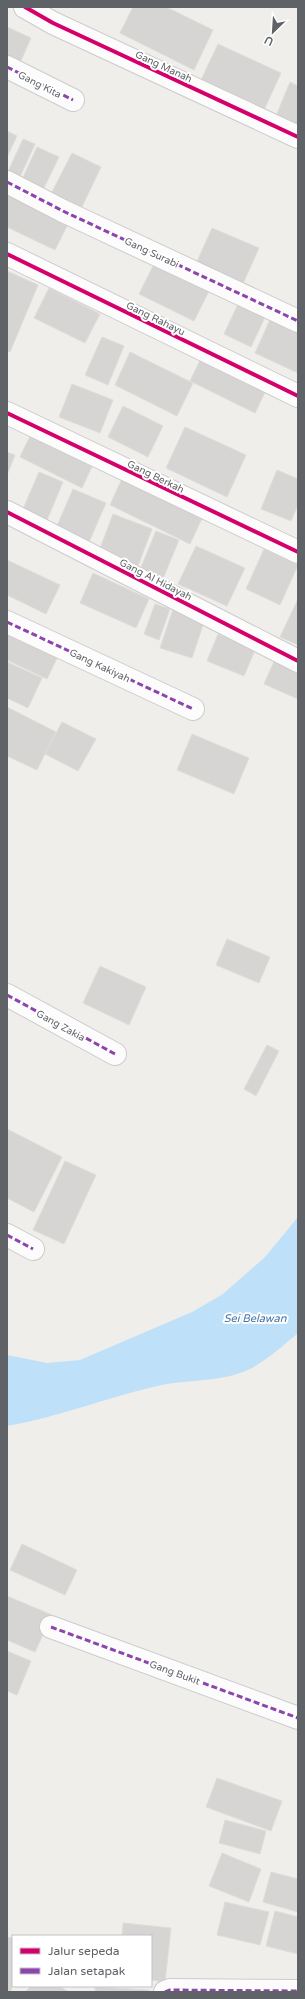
<svg xmlns="http://www.w3.org/2000/svg" width="305" height="1999" font-family="'Varela Round',sans-serif">
  <rect width="100%" height="100%" fill="#efeeea"/>
  <!-- water -->
  <path fill="#bfe0f9" d="M 298,1217 L 298,1333 C 284,1345 268,1359 252,1368 C 222,1383 188,1379 157,1386 C 106,1398 58,1417 7,1426 L 7,1355 L 47,1363 L 80,1360 L 192,1312 L 223,1294 L 265,1257 Z"/>
  <!-- building -->
  <g fill="#d6d5d3" stroke="#deddd9">
    <polygon points="133,7 166,7 213,30 194,70 120,33"/>
    <polygon points="7,27 31,38 20,63 7,57"/>
    <polygon points="218,44 281,73 264,110 201,80"/>
    <polygon points="290,82 298,86 298,125 276,116"/>
    <polygon points="7,131 17,136 7,157"/>
    <polygon points="23,139 35,144 19,179 7,174"/>
    <polygon points="37,147 59,157 41,194 20,184"/>
    <polygon points="72,153 101,167 80,211 50,196"/>
    <polygon points="8,194 68,224 55,250 7,227"/>
    <polygon points="212,228 259,248 242,286 195,266"/>
    <polygon points="156,260 211,287 194,321 139,294"/>
    <polygon points="7,271 38,285 10,352 7,351"/>
    <polygon points="49,288 100,314 85,343 34,318"/>
    <polygon points="239,302 266,315 251,347 224,334"/>
    <polygon points="273,313 298,325 298,373 255,353"/>
    <polygon points="102,337 124,346 108,385 85,375"/>
    <polygon points="130,352 193,383 177,416 115,385"/>
    <polygon points="202,356 267,388 255,413 190,381"/>
    <polygon points="72,384 113,400 100,433 59,417"/>
    <polygon points="123,406 163,426 148,457 108,437"/>
    <polygon points="185,427 246,455 227,497 166,468"/>
    <polygon points="33,430 95,460 82,488 20,457"/>
    <polygon points="7,452 15,455 7,475"/>
    <polygon points="277,470 298,479 298,505 291,521 261,509"/>
    <polygon points="39,472 63,482 47,520 23,509"/>
    <polygon points="125,472 205,512 190,544 110,505"/>
    <polygon points="73,489 106,503 89,542 56,528"/>
    <polygon points="113,514 152,529 138,566 99,551"/>
    <polygon points="156,531 179,540 162,581 139,572"/>
    <polygon points="196,546 245,568 227,606 178,584"/>
    <polygon points="264,549 298,565 280,605 246,589"/>
    <polygon points="7,560 60,585 46,614 7,595"/>
    <polygon points="93,573 149,599 136,628 80,603"/>
    <polygon points="298,599 298,645 280,637"/>
    <polygon points="155,604 170,609 159,640 144,634"/>
    <polygon points="173,609 205,619 192,658 160,648"/>
    <polygon points="218,634 255,650 244,676 207,661"/>
    <polygon points="7,635 28,644 31,636 61,650 47,679 7,660"/>
    <polygon points="276,657 298,667 298,699 264,684"/>
    <polygon points="7,662 42,678 28,708 7,698"/>
    <polygon points="7,707 56,732 37,770 7,756"/>
    <polygon points="62,722 96,739 78,771 45,754"/>
    <polygon points="192,734 249,758 234,794 177,770"/>
    <polygon points="227,939 270,957 259,983 216,965"/>
    <polygon points="100,966 146,987 129,1025 83,1003"/>
    <polygon points="267,1045 279,1051 256,1096 244,1089"/>
    <polygon points="7,1129 62,1157 34,1212 7,1198"/>
    <polygon points="65,1161 96,1175 64,1244 33,1230"/>
    <polygon points="22,1544 77,1570 65,1595 10,1570"/>
    <polygon points="7,1596 52,1615 35,1652 7,1640"/>
    <polygon points="7,1651 31,1661 17,1695 7,1691"/>
    <polygon points="217,1778 282,1801 271,1831 206,1807"/>
    <polygon points="225,1820 266,1831 260,1854 219,1843"/>
    <polygon points="222,1853 261,1869 249,1902 209,1886"/>
    <polygon points="271,1872 298,1879 298,1912 263,1902"/>
    <polygon points="225,1902 269,1912 260,1945 217,1935"/>
    <polygon points="275,1911 298,1917 298,1954 266,1946"/>
    <polygon points="123,1923 171,1928 165,1982 151,1980 151,1936 122,1936"/>
    <polygon points="7,1937 13,1938 13,1974 11,1992 7,1992"/>
    <polygon points="30,1986 59,1986 69,1992 26,1992"/>
    <polygon points="95,1987 149,1990 149,1992 95,1992"/>
  </g>
  <g fill="none" stroke-linecap="round" stroke-linejoin="round">
    <defs>
      <g id="street">
        <polyline points="25,7 53,23 298,137"/>
        <polyline points="7,67 73,100"/>
        <polyline points="7,182 63,211 298,321"/>
        <polyline points="7,254 298,396"/>
        <polyline points="7,413 298,552"/>
        <polyline points="7,512 298,661"/>
        <polyline points="7,622 193,709"/>
        <polyline points="7,995 115,1054"/>
        <polyline points="7,1235 33,1249"/>
        <polyline points="51,1627 298,1718"/>
        <polyline points="165,1992 170,1990 298,1991"/>
      </g>
    </defs>
    <!-- street casing -->
    <use href="#street" stroke="#cbcccc" stroke-width="24"/>
    <!-- street -->
    <use href="#street" stroke="#fdfcfc" stroke-width="22"/>
    <!-- quiet -->
    <g stroke="#8e44ad" stroke-width="3" stroke-dasharray="6 3" stroke-linecap="butt">
      <polyline points="7,67 73,100"/>
      <polyline points="7,182 63,211 298,321"/>
      <polyline points="7,622 193,709"/>
      <polyline points="7,995 115,1054"/>
      <polyline points="7,1235 33,1249"/>
      <polyline points="51,1627 298,1718"/>
      <polyline points="165,1992 170,1990 298,1991"/>
    </g>
    <defs>
      <g id="cycleway">
        <polyline points="25,7 53,23 298,137"/>
        <polyline points="7,254 298,396"/>
        <polyline points="7,413 298,552"/>
        <polyline points="7,512 298,661"/>
      </g>
    </defs>
    <!-- cycleway casing -->
    <use href="#cycleway" stroke="#fff" stroke-width="6"/>
    <!-- cycleway -->
    <use href="#cycleway" stroke="#d6006c" stroke-width="4"/>
  </g>
  <g text-anchor="middle" stroke-width="4" stroke-linejoin="round" paint-order="stroke">
    <!-- street labels -->
    <g font-size="10" fill="#5f6368" stroke="#fff">
      <text transform="translate(164 66) rotate(25)" y="4">Gang Manah</text>
      <text transform="translate(40 84) rotate(27)" y="4">Gang Kita</text>
      <text transform="translate(152 252) rotate(25)" y="4">Gang Surabi</text>
      <text transform="translate(156 318) rotate(26)" y="4">Gang Rahayu</text>
      <text transform="translate(156 476) rotate(26)" y="4">Gang Berkah</text>
      <text transform="translate(156 579) rotate(27)" y="4">Gang Al Hidayah</text>
      <text transform="translate(100 665) rotate(25)" y="4">Gang Kakiyah</text>
      <text transform="translate(61 1025) rotate(29)" y="4">Gang Zakia</text>
      <text transform="translate(175 1672) rotate(20)" y="4">Gang Bukit</text>
    </g>
    <!-- water labels -->
    <g font-size="11" font-style="italic" fill="#4174aa" stroke="#fff">
      <text x="255" y="1322">Sei Belawan</text>
    </g>
  </g>
  <!-- border -->
  <rect width="305" height="1999" fill="none" stroke="#5f6368" stroke-width="16"/>
  <!-- legend -->
  <rect x="12" y="1935" width="140" height="52" fill="#ffffff" stroke="#bfc1c3"/>
  <rect x="20" y="1948" width="20" height="6" fill="#d6006c" stroke="#bfc1c3"/>
  <text x="48" y="1955" font-size="12" fill="#5f6368">Jalur sepeda</text>
  <rect x="20" y="1968" width="20" height="6" fill="#8e44ad" stroke="#bfc1c3"/>
  <text x="48" y="1975" font-size="12" fill="#5f6368">Jalan setapak</text>
  <!-- north arrow -->
  <g transform="translate(273 32) rotate(205)" stroke="#ffffff" stroke-width="3" paint-order="stroke">
  <path d="M0-3L7 15L0 10L-7 15Z" fill="#5f6368"/>
  <text y="-6" font-size="11" font-weight="bold" text-anchor="middle" fill="#5f6368">U</text>
  </g>
</svg>
